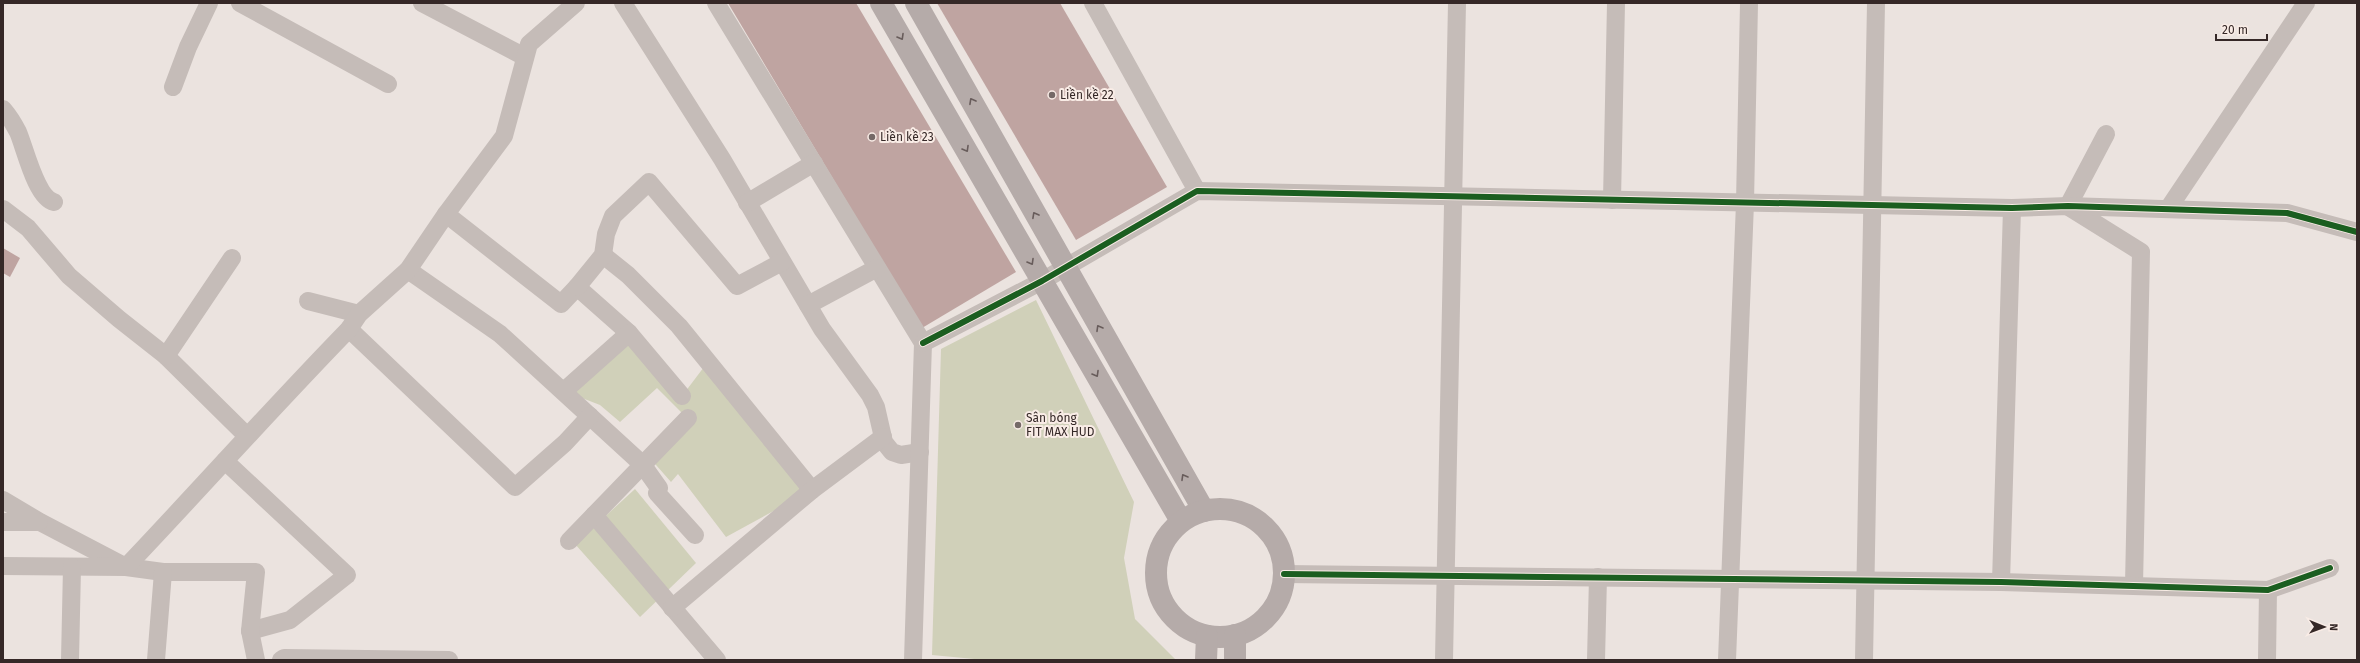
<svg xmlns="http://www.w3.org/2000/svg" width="2360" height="663" font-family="'Fira Sans',sans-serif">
  <rect width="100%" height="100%" fill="#ebe3df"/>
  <!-- green -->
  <g fill="#d0d0b9">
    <polygon points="1036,300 1134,502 1124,558 1135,619 1176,660 985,660 932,655 941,349"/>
    <polygon points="629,333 682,396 707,363 812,490 726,537 678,474 671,482 649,457 687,418 657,388 620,422 600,405 564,391"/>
    <polygon points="635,489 696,563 640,617 575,544"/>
  </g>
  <!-- building -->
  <g fill="#bfa4a1">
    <polygon points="728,3 856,3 1016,272 922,328"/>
    <polygon points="937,3 1060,3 1167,187 1076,240"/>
    <polygon points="3,248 20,258 10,277 3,273"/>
  </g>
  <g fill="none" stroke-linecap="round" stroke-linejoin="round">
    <!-- street -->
    <g stroke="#c5bcb8" stroke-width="18">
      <polyline points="240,3 388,84"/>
      <polyline points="422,3 525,57"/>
      <polyline points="623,3 722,159 822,329 870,395 876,407 884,442 892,452 901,455 920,452"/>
      <polyline points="716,3 923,343 913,660"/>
      <polyline points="1093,3 1197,191"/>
      <polyline points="173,87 188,47 209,3"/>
      <path d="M 3,109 C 9,116 14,124 18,132 C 25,148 36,198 54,202"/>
      <polyline points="1612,200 1616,3"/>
      <polyline points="747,203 814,163"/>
      <polyline points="2068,206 2106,134"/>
      <polyline points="2069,207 2141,252 2134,585"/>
      <polyline points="3,209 28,228 69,276 119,319 166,356 246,435"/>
      <polyline points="2168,209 2306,3"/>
      <polyline points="446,214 561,304 577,287 629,333 682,396"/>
      <polyline points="603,255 628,275 679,326 812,490"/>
      <polyline points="408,270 500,334 642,464 659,488 657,493 695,535"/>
      <polyline points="577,287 603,255 606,234 613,216 649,182 737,286 782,262"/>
      <polyline points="308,301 359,314"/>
      <polyline points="808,305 877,268"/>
      <polyline points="349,329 515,487 565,443 590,416"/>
      <polyline points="923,343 1042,281 1197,191 2012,208 2068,206 2287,213 2357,232"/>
      <polyline points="166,356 232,258"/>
      <polyline points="564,391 629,333"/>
      <polyline points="225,461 347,575 290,620 250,631"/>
      <polyline points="3,500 40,522 126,567 163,572 256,572 250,631 256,660"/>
      <polyline points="594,515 717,660"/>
      <polyline points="3,522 39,522"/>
      <polyline points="569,541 688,418"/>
      <path d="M 3,566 L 126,567 C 201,488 273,407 349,329 L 359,314 L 408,270 L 446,214 L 504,136 L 529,44 L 576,3"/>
      <polyline points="1284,574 2001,582 2268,590 2330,568"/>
      <polyline points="2001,582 2012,208"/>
      <polyline points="672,608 812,490 883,437"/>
      <polyline points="70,660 72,567"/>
      <polyline points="156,660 163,572"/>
      <polyline points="281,660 284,658 449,660"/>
      <polyline points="1444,660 1457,3"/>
      <polyline points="1596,660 1598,577"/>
      <polyline points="1727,660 1745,203 1749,3"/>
      <polyline points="1864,660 1876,3"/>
      <polyline points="2267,660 2268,590"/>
    </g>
    <!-- secondary -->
    <g stroke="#b5aba9" stroke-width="22">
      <polyline points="881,3 1181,521"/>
      <polyline points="916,3 1204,511"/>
      <circle cx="1220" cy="573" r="64"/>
      <polyline points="1206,660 1207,636"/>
      <polyline points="1235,660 1235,635"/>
    </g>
    <defs>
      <g id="cycleway">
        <polyline points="923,343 1042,281 1197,191 2012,208 2068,206 2287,213 2357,232"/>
        <polyline points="1284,574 2001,582 2268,590 2330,568"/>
      </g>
    </defs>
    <!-- cycleway casing -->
    <use href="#cycleway" stroke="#f9ece6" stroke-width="8"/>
    <!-- cycleway -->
    <use href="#cycleway" stroke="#1b5e20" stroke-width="6"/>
  </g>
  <!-- one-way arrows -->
  <defs><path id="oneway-chevron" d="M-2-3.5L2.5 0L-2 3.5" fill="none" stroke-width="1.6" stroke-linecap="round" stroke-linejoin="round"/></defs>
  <g stroke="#685c5b">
    <use href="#oneway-chevron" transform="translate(901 37) rotate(60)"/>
    <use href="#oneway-chevron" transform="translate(972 101) rotate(-119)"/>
    <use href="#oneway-chevron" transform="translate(966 149) rotate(60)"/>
    <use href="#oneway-chevron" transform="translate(1035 215) rotate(-119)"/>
    <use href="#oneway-chevron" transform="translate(1031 262) rotate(60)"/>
    <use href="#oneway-chevron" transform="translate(1099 328) rotate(-120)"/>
    <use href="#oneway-chevron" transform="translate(1096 374) rotate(60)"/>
    <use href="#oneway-chevron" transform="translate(1184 477) rotate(-120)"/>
  </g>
  <!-- markers -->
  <g fill="#756967" stroke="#f9ece6" stroke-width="1.5">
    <circle cx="1052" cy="95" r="4"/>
    <circle cx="872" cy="137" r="4"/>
    <circle cx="1018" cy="425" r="4"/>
  </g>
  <g text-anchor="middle" stroke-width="4" stroke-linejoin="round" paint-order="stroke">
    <!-- poi labels -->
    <g font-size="12" fill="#352827" stroke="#f9ece6" text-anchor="start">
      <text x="1060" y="99">Liền kề 22</text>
      <text x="880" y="141">Liền kề 23</text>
      <text x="1026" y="422">Sân bóng<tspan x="1026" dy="14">FIT MAX HUD</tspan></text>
    </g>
  </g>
  <!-- border -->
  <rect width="2360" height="663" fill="none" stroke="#352827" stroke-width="8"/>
  <!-- north arrow -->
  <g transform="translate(2324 627) rotate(91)" stroke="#f9ece6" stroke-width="3" paint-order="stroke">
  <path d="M0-3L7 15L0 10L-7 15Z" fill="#352827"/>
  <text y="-6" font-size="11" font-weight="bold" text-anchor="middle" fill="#352827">N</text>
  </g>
  <!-- scale -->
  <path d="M2216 34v6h51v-6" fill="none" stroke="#352827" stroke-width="2"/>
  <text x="2222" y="34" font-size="12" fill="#352827" stroke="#f9ece6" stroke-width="3" paint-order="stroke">20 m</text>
</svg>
